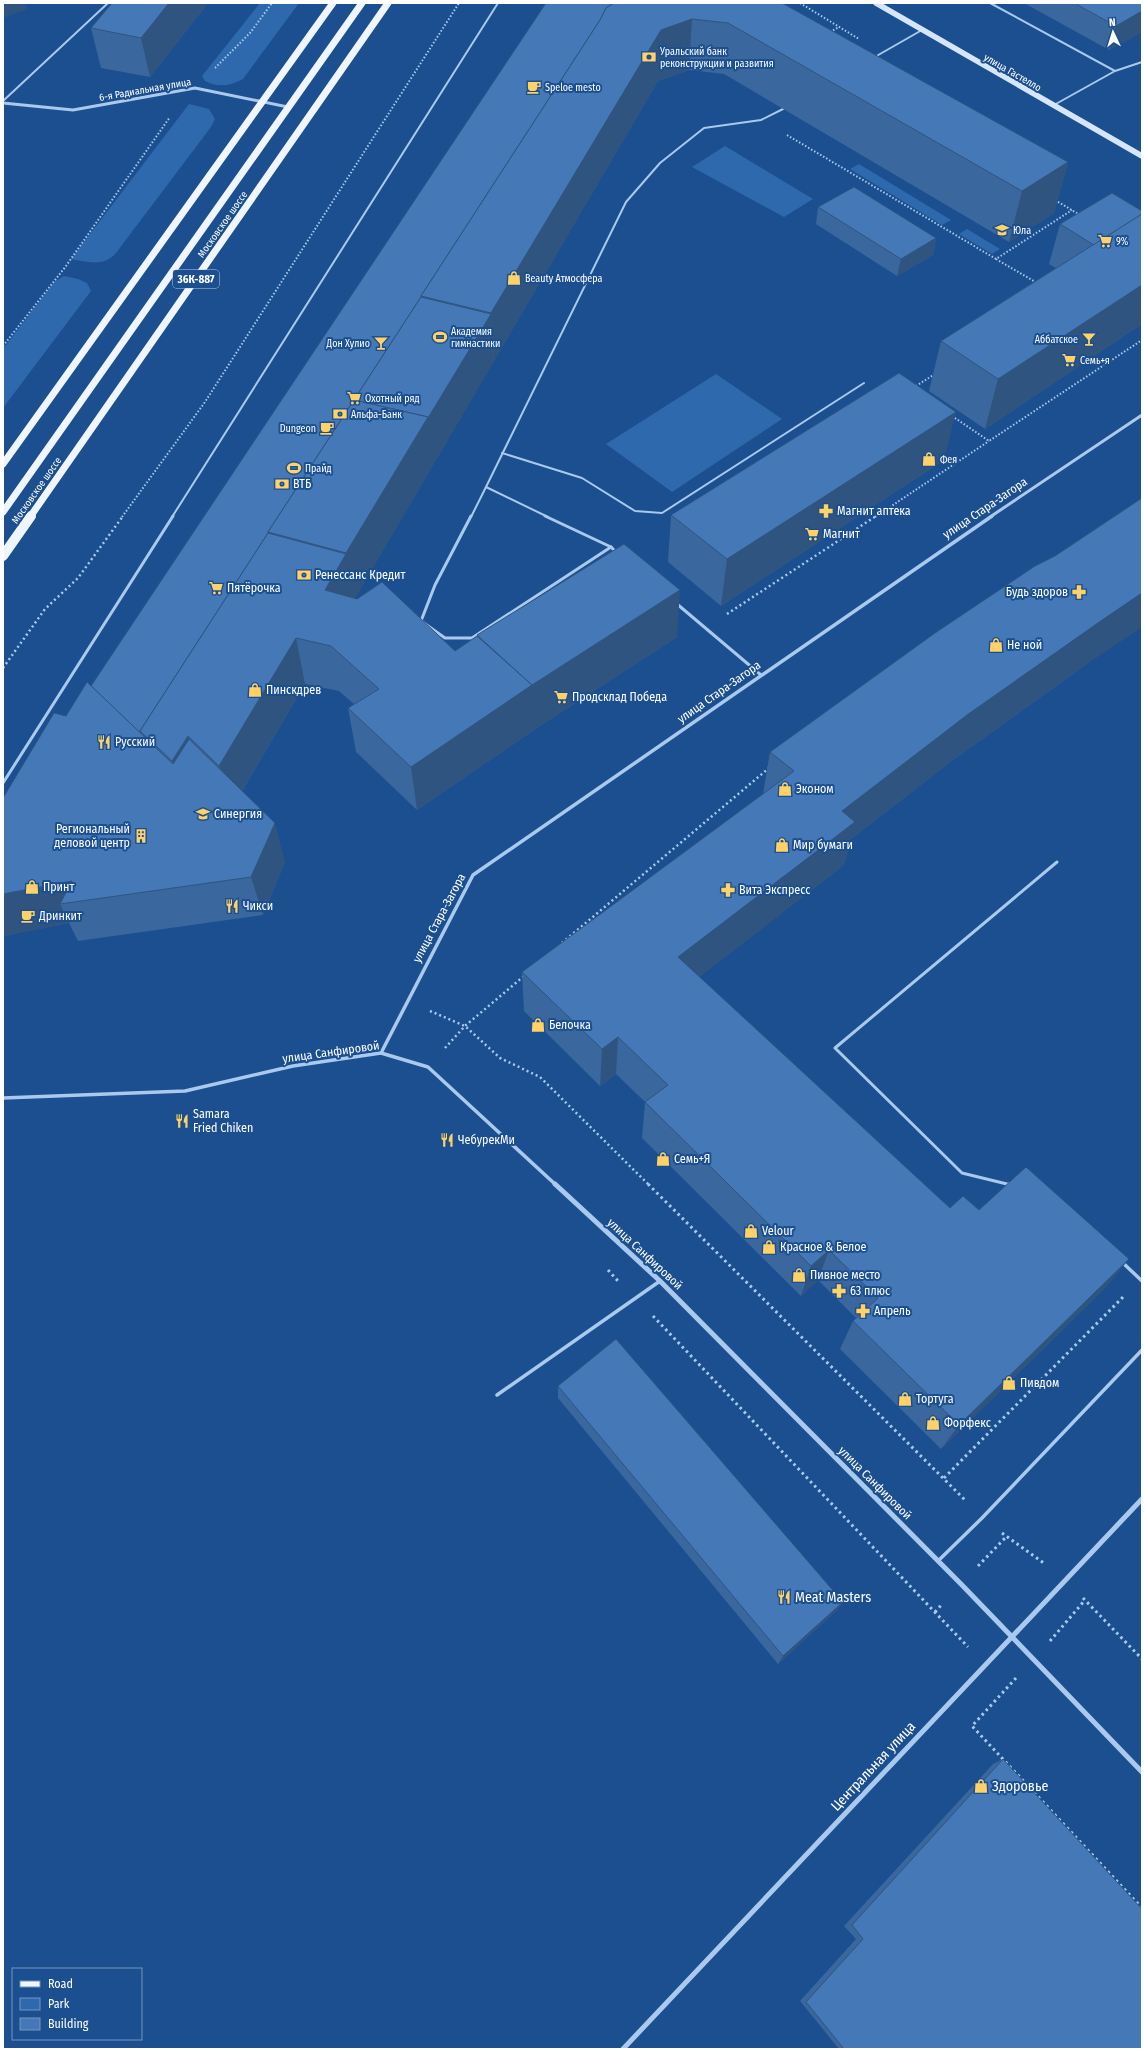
<svg xmlns="http://www.w3.org/2000/svg" width="1145" height="2052" font-family="'Fira Sans Condensed',sans-serif">
  <rect width="100%" height="100%" fill="#1b4f8f"/>
  <!-- green -->
  <g fill="#2e69ad">
    <path d="M 260,3 L 299,3 L 243,79 C 230,86 218,88 205,81 L 202,76 Z"/>
    <path d="M 189,104 L 209,109 L 215,119 L 211,127 L 116,253 C 104,267 88,262 71,259 Z"/>
    <polygon points="725,146 813,199 784,217 692,167"/>
    <polygon points="859,164 951,220 942,225 850,169"/>
    <polygon points="967,229 1000,249 992,254 959,234"/>
    <polygon points="64,276 78,279 87,283 91,291 3,408 3,349 54,282"/>
    <polygon points="716,374 782,419 672,492 606,444"/>
  </g>
  <g fill="none" stroke-linecap="round" stroke-linejoin="round">
    <!-- path-far2 -->
    <g stroke="#a9c9ee" stroke-width="2" stroke-dasharray="1.5 2" stroke-linecap="butt">
      <polyline points="800,3 859,39"/>
      <polyline points="830,32 839,27"/>
      <polyline points="215,68 250,33 272,3"/>
      <polyline points="787,135 996,259 1072,210"/>
      <polyline points="1055,200 1080,215"/>
      <polyline points="996,259 1037,283"/>
      <polyline points="3,346 66,266 170,117"/>
      <polyline points="916,386 935,374"/>
      <polyline points="952,416 989,441 1142,340"/>
      <polyline points="122,517 205,402 459,3"/>
      <polyline points="875,517 989,441"/>
    </g>
    <!-- path-far1 -->
    <g stroke="#a9c9ee" stroke-width="2.5" stroke-dasharray="2 3" stroke-linecap="butt">
      <polyline points="727,614 876,516"/>
      <polyline points="3,668 45,609 78,578 123,516"/>
      <polyline points="562,943 769,768"/>
      <polyline points="430,1011 465,1026 500,1058 540,1077 649,1185"/>
      <polyline points="445,1048 465,1026 524,976"/>
    </g>
    <!-- path -->
    <g stroke="#a9c9ee" stroke-width="3" stroke-dasharray="2.5 3.5" stroke-linecap="butt">
      <polyline points="648,1184 966,1501"/>
      <polyline points="608,1270 618,1281"/>
      <polyline points="653,1316 968,1647"/>
      <polyline points="944,1478 1124,1296"/>
      <polyline points="1002,1533 1045,1564"/>
      <polyline points="978,1566 1007,1536"/>
      <polyline points="1083,1598 1142,1659"/>
      <polyline points="935,1612 943,1603"/>
      <polyline points="1050,1641 1085,1600"/>
      <polyline points="1016,1678 972,1726 1142,1908"/>
    </g>
    <!-- lane-far2 -->
    <g stroke="#a9c9ee" stroke-width="2">
      <polyline points="990,3 1115,71 1054,105"/>
      <polyline points="873,58 922,30"/>
      <polyline points="1115,71 1142,62"/>
      <polyline points="3,101 108,3"/>
      <polyline points="502,453 582,478 635,511 662,513 864,383"/>
      <polyline points="486,487 626,202 660,163 704,128 761,120 783,109"/>
      <polyline points="172,517 498,3"/>
      <polyline points="471,517 486,487 548,517"/>
    </g>
    <!-- lane-far1 -->
    <g stroke="#a9c9ee" stroke-width="3">
      <polyline points="471,516 435,585 421,621 445,638 472,638 611,547"/>
      <polyline points="545,516 611,547"/>
      <polyline points="611,547 616,552"/>
      <polyline points="677,604 761,675"/>
      <polyline points="3,783 173,516"/>
      <polyline points="1011,1185 962,1173 835,1048 1057,862"/>
    </g>
    <!-- lane -->
    <g stroke="#a9c9ee" stroke-width="3.5">
      <polyline points="1009,1184 1011,1185"/>
      <polyline points="1123,1263 1142,1281"/>
      <polyline points="497,1395 660,1281"/>
      <polyline points="938,1561 982,1518 1142,1350"/>
    </g>
    <!-- street-far2 -->
    <g stroke="#a9c9ee" stroke-width="3">
      <polyline points="3,103 73,110 195,88 288,107"/>
      <polyline points="990,517 1142,415"/>
    </g>
    <!-- street-far1 -->
    <g stroke="#a9c9ee" stroke-width="3.5">
      <polyline points="381,1053 473,875 992,516"/>
      <polyline points="3,1098 185,1091 293,1066 381,1053 428,1067 556,1185"/>
    </g>
    <!-- street -->
    <g stroke="#a9c9ee" stroke-width="5">
      <polyline points="555,1184 660,1281 961,1584 1142,1772"/>
      <polyline points="623,2049 1142,1499"/>
    </g>
    <!-- secondary -->
    <polyline stroke="#d6e6fa" stroke-width="5.5" points="876,3 1142,156"/>
    <!-- primary-far1 -->
    <g stroke="#f0f6ff" stroke-width="7">
      <polyline points="3,464 333,3"/>
      <polyline points="3,512 362,3"/>
      <polyline points="30,517 388,3"/>
    </g>
    <!-- primary -->
    <polyline stroke="#f0f6ff" stroke-width="10" points="3,556 31,516"/>
  </g>
  <!-- wall -->
  <g fill="#3a679d">
    <polygon points="208,3 150,77 101,68 91,28"/>
    <polygon points="546,3 782,3 1068,162 1054,213 1009,242 724,74 689,70 658,81 355,598 455,651 477,636 477,635 677,637 534,730 417,810 356,752 348,708 354,704 339,691 305,684 242,791 285,862 263,915 78,941 69,923 3,936 3,798 66,716 91,686"/>
    <polygon points="1024,3 1142,3 1142,32 1109,50"/>
    <polygon points="818,207 936,238 933,255 897,276 816,224"/>
    <polygon points="1142,211 1142,324 985,429 929,391 941,341 1056,268 1049,264 1060,224"/>
    <polygon points="944,460 721,606 668,562 671,515"/>
    <polygon points="1087,664 953,760 851,839 844,865 699,977 950,1208 979,1210 1129,1259 1104,1289 941,1449 840,1349 853,1321 856,1318 818,1280 801,1296 642,1138 645,1102 616,1074 600,1086 524,1011 522,972 763,794 770,752"/>
    <polygon points="558,1386 843,1602 837,1610 778,1664 558,1398"/>
    <polygon points="1003,1759 1142,2049 839,2049 800,2001 856,1939 844,1926 993,1764"/>
  </g>
  <!-- shaded-wall -->
  <g fill="#305480">
    <polygon points="3,3 26,3 27,9 3,18"/>
    <polygon points="169,3 208,3 150,77 141,38"/>
    <polygon points="620,9 692,19 689,70 658,81 493,363 491,313"/>
    <polygon points="1142,11 1142,32 1109,50 1116,26"/>
    <polygon points="1068,162 1054,213 1009,242 1022,191"/>
    <polygon points="936,238 933,255 897,276 901,259"/>
    <polygon points="1142,285 1142,324 985,429 998,379"/>
    <polygon points="491,314 493,363 333,636 325,590 346,554 346,553"/>
    <polygon points="956,412 944,460 721,606 727,559"/>
    <polygon points="680,590 677,637 534,730 417,810 411,767 532,685"/>
    <polygon points="1142,593 1142,627 1087,664 953,760 851,839 844,865 674,997 678,957 842,811 967,715 1105,618"/>
    <polygon points="296,638 305,684 231,809 219,766"/>
    <polygon points="188,736 202,780 187,805 172,761"/>
    <polygon points="275,823 285,862 263,915 251,877"/>
    <polygon points="72,881 60,904 69,923 3,936 3,894"/>
    <polygon points="618,1037 616,1074 600,1086 602,1049"/>
    <polygon points="829,1250 818,1280 801,1296 811,1266"/>
    <polygon points="1129,1259 1104,1289 941,1449 959,1425"/>
    <polygon points="843,1602 837,1610 778,1664 783,1656"/>
  </g>
  <!-- building -->
  <g fill="#4478b7" stroke="#305480">
    <polygon points="112,3 169,3 141,38 91,28"/>
    <polygon points="546,3 614,3 606,8 600,20 421,296 421,297 268,532 268,533 140,731 140,733 91,686"/>
    <polygon points="614,3 782,3 1068,162 1022,191 728,23 692,19 661,30 491,313 421,296 600,20 606,8"/>
    <polygon points="1074,3 1142,3 1142,11 1116,26"/>
    <polygon points="854,187 936,238 901,259 818,207"/>
    <polygon points="1112,193 1142,211 1142,214 1094,245 1060,224"/>
    <polygon points="1142,214 1142,285 998,379 941,341"/>
    <polygon points="421,297 491,314 428,418 427,418 428,417 354,400"/>
    <polygon points="899,373 956,412 727,559 671,515"/>
    <polygon points="354,400 428,417 346,553 268,532"/>
    <polygon points="1142,498 1142,593 1105,618 967,715 842,811 855,822 678,957 950,1208 963,1196 979,1210 1026,1167 1129,1259 959,1425 853,1321 878,1298 829,1250 811,1266 645,1102 668,1085 618,1037 602,1049 522,972 794,771 770,752 935,633 1035,566 1055,556"/>
    <polygon points="268,533 346,554 325,590 357,599 382,582 455,651 477,636 532,685 411,767 348,708 379,689 331,646 296,638 219,766 188,736 172,761 140,731"/>
    <polygon points="624,544 680,590 532,685 477,635"/>
    <polygon points="87,682 173,764 189,739 275,823 251,877 60,904 72,881 3,894 3,798 54,713 66,716"/>
    <polygon points="616,1339 843,1602 783,1656 558,1386"/>
    <polygon points="1003,1759 1142,1909 1142,2049 844,2049 806,2002 863,1939 852,1925"/>
  </g>
  <!-- icons -->
  <defs>
    <symbol id="bank-bare" viewBox="-9 -9 18 18"><path d="M-6-4H6V4H-6ZM0-2.3a2.3 2.3 0 1 0 0 4.6a2.3 2.3 0 1 0 0-4.6Z" fill="#ffd166" stroke="#1b4f8f" stroke-width="2.5" paint-order="stroke"/></symbol>
    <symbol id="cafe-bare" viewBox="-9 -9 18 18"><path d="M-5.5-4.5H6V0H3Q3 3.5 0 3.5H-2.5Q-5.5 3.5-5.5 0ZM3-3.2v2h1.7v-2ZM-6 4.5H4V6H-6Z" fill="#ffd166" stroke="#1b4f8f" stroke-width="2.5" paint-order="stroke"/></symbol>
    <symbol id="school-bare" viewBox="-9 -9 18 18"><path d="M0-5L7-2L0 1L-7-2ZM-4 1L0 2.5L4 1V4Q0 6-4 4Z" fill="#ffd166" stroke="#1b4f8f" stroke-width="2.5" paint-order="stroke"/></symbol>
    <symbol id="supermarket-bare" viewBox="-9 -9 18 18"><path d="M-6-5.5h2.5l.6 2H6L4.5 2H-2.5L-4.4-4H-6ZM-1.5 3.2a1.3 1.3 0 1 0 .1 0ZM3 3.2a1.3 1.3 0 1 0 .1 0Z" fill="#ffd166" stroke="#1b4f8f" stroke-width="2.5" paint-order="stroke"/></symbol>
    <symbol id="shop-bare" viewBox="-9 -9 18 18"><path d="M-5-2.5h2.3a2.7 3.5 0 0 1 5.4 0H5L5.5 6h-11ZM-1.5-2.5h3a1.5 2.3 0 0 0-3 0Z" fill="#ffd166" stroke="#1b4f8f" stroke-width="2.5" paint-order="stroke"/></symbol>
    <symbol id="stadium-bare" viewBox="-9 -9 18 18"><path d="M0-5a6.5 5 0 1 0 0 10a6.5 5 0 1 0 0-10ZM-3.5-1.8h7v3.6h-7Z" fill="#ffd166" stroke="#1b4f8f" stroke-width="2.5" paint-order="stroke"/></symbol>
    <symbol id="bar-bare" viewBox="-9 -9 18 18"><path d="M-6-5H6L.8 .8V4.5H3.5V6h-7V4.5H-.8V.8Z" fill="#ffd166" stroke="#1b4f8f" stroke-width="2.5" paint-order="stroke"/></symbol>
    <symbol id="pharmacy-bare" viewBox="-9 -9 18 18"><path d="M-2-6h4v4h4v4h-4v4h-4v-4h-4v-4h4Z" fill="#ffd166" stroke="#1b4f8f" stroke-width="2.5" paint-order="stroke"/></symbol>
    <symbol id="restaurant-bare" viewBox="-9 -9 18 18"><path d="M-5-6h1v4h1v-4h1v4h1v-4h1v5L-1.5 .5V6h-2V.5L-5-1ZM5-6V6H3V1.5H1.5Q1.5-4 5-6Z" fill="#ffd166" stroke="#1b4f8f" stroke-width="2.5" paint-order="stroke"/></symbol>
    <symbol id="university-bare" viewBox="-9 -9 18 18"><path d="M0-5L7-2L0 1L-7-2ZM-4 1L0 2.5L4 1V4Q0 6-4 4Z" fill="#ffd166" stroke="#1b4f8f" stroke-width="2.5" paint-order="stroke"/></symbol>
    <symbol id="building-bare" viewBox="-9 -9 18 18"><path d="M-4-6H4V6H1V3H-1V6H-4ZM-2.5-4.3h1.7v1.8h-1.7ZM.8-4.3h1.7v1.8H.8ZM-2.5-1h1.7V.8h-1.7ZM.8-1h1.7V.8H.8Z" fill="#ffd166" stroke="#1b4f8f" stroke-width="2.5" paint-order="stroke"/></symbol>
  </defs>
  <g fill-rule="evenodd">
    <use href="#bank-bare" x="639" y="47" width="20" height="20"/>
    <use href="#cafe-bare" x="524" y="77" width="20" height="20"/>
    <use href="#school-bare" x="992" y="220" width="20" height="20"/>
    <use href="#supermarket-bare" x="1095" y="231" width="20" height="20"/>
    <use href="#shop-bare" x="504" y="268" width="20" height="20"/>
    <use href="#stadium-bare" x="430" y="327" width="20" height="20"/>
    <use href="#bar-bare" x="1079" y="329" width="20" height="20"/>
    <use href="#bar-bare" x="371" y="333" width="20" height="20"/>
    <use href="#supermarket-bare" x="1059" y="350" width="20" height="20"/>
    <use href="#supermarket-bare" x="344" y="388" width="20" height="20"/>
    <use href="#bank-bare" x="330" y="404" width="20" height="20"/>
    <use href="#cafe-bare" x="317" y="418" width="20" height="20"/>
    <use href="#shop-bare" x="919" y="449" width="20" height="20"/>
    <use href="#stadium-bare" x="284" y="458" width="20" height="20"/>
    <use href="#bank-bare" x="272" y="474" width="20" height="20"/>
    <use href="#pharmacy-bare" x="816" y="501" width="20" height="20"/>
    <use href="#supermarket-bare" x="802" y="524" width="20" height="20"/>
    <use href="#bank-bare" x="294" y="565" width="20" height="20"/>
    <use href="#supermarket-bare" x="206" y="578" width="20" height="20"/>
    <use href="#pharmacy-bare" x="1069" y="582" width="20" height="20"/>
    <use href="#shop-bare" x="986" y="635" width="20" height="20"/>
    <use href="#shop-bare" x="245" y="680" width="20" height="20"/>
    <use href="#supermarket-bare" x="551" y="687" width="20" height="20"/>
    <use href="#restaurant-bare" x="94" y="732" width="20" height="20"/>
    <use href="#shop-bare" x="775" y="779" width="20" height="20"/>
    <use href="#university-bare" x="193" y="804" width="20" height="20"/>
    <use href="#building-bare" x="131" y="826" width="20" height="20"/>
    <use href="#shop-bare" x="772" y="835" width="20" height="20"/>
    <use href="#shop-bare" x="22" y="877" width="20" height="20"/>
    <use href="#pharmacy-bare" x="718" y="880" width="20" height="20"/>
    <use href="#restaurant-bare" x="222" y="896" width="20" height="20"/>
    <use href="#cafe-bare" x="18" y="906" width="20" height="20"/>
    <use href="#shop-bare" x="528" y="1015" width="20" height="20"/>
    <use href="#restaurant-bare" x="172" y="1111" width="20" height="20"/>
    <use href="#restaurant-bare" x="437" y="1130" width="20" height="20"/>
    <use href="#shop-bare" x="653" y="1149" width="20" height="20"/>
    <use href="#shop-bare" x="741" y="1221" width="20" height="20"/>
    <use href="#shop-bare" x="759" y="1237" width="20" height="20"/>
    <use href="#shop-bare" x="789" y="1265" width="20" height="20"/>
    <use href="#pharmacy-bare" x="829" y="1281" width="20" height="20"/>
    <use href="#pharmacy-bare" x="853" y="1301" width="20" height="20"/>
    <use href="#shop-bare" x="999" y="1373" width="20" height="20"/>
    <use href="#shop-bare" x="895" y="1389" width="20" height="20"/>
    <use href="#shop-bare" x="923" y="1413" width="20" height="20"/>
    <use href="#restaurant-bare" x="774" y="1587" width="20" height="20"/>
    <use href="#shop-bare" x="971" y="1776" width="20" height="20"/>
  </g>
  <g text-anchor="middle" stroke-width="4" stroke-linejoin="round" paint-order="stroke">
    <!-- far-poi labels -->
    <g font-size="10" fill="#fff" stroke="#1b4f8f" text-anchor="start">
      <text x="660" y="55">Уральский банк<tspan x="660" dy="12">реконструкции и развития</tspan></text>
      <text x="545" y="91">Speloe mesto</text>
      <text x="1013" y="234">Юла</text>
      <text x="1116" y="245">9%</text>
      <text x="525" y="282">Beauty Атмосфера</text>
      <text x="451" y="335">Академия<tspan x="451" dy="12">гимнастики</tspan></text>
      <text x="1078" y="343" text-anchor="end">Аббатское</text>
      <text x="370" y="347" text-anchor="end">Дон Хулио</text>
      <text x="1080" y="364">Семь+я</text>
      <text x="365" y="402">Охотный ряд</text>
      <text x="351" y="418">Альфа-Банк</text>
      <text x="316" y="432" text-anchor="end">Dungeon</text>
      <text x="940" y="463">Фея</text>
      <text x="305" y="472">Прайд</text>
    </g>
    <!-- far-street labels -->
    <g font-size="10" fill="#fff" stroke="#1b4f8f">
      <text transform="translate(1013 72) rotate(30)" y="4">улица Гастелло</text>
      <text transform="translate(145 89) rotate(-10)" y="4">6-я Радиальная улица</text>
      <text transform="translate(222 224) rotate(-55)" y="4">Московское шоссе</text>
      <text transform="translate(36 490) rotate(-55)" y="4">Московское шоссе</text>
    </g>
    <!-- shield labels -->
    <rect fill="#1b4f8f" stroke="#bbcadd" stroke-width="1" x="173" y="270" width="46" height="18" rx="3"/>
    <g font-size="11" font-weight="bold" fill="#fff">
      <text x="196" y="283">36К-887</text>
    </g>
    <!-- poi labels -->
    <g font-size="12" fill="#fff" stroke="#1b4f8f" text-anchor="start">
      <text x="293" y="488">ВТБ</text>
      <text x="837" y="515">Магнит аптека</text>
      <text x="823" y="538">Магнит</text>
      <text x="315" y="579">Ренессанс Кредит</text>
      <text x="227" y="592">Пятёрочка</text>
      <text x="1068" y="596" text-anchor="end">Будь здоров</text>
      <text x="1007" y="649">Не ной</text>
      <text x="266" y="694">Пинскдрев</text>
      <text x="572" y="701">Продсклад Победа</text>
      <text x="115" y="746">Русский</text>
      <text x="796" y="793">Эконом</text>
      <text x="214" y="818">Синергия</text>
      <text x="130" y="833" text-anchor="end">Региональный<tspan x="130" dy="14">деловой центр</tspan></text>
      <text x="793" y="849">Мир бумаги</text>
      <text x="43" y="891">Принт</text>
      <text x="739" y="894">Вита Экспресс</text>
      <text x="243" y="910">Чикси</text>
      <text x="39" y="920">Дринкит</text>
      <text x="549" y="1029">Белочка</text>
      <text x="193" y="1118">Samara<tspan x="193" dy="14">Fried Chiken</tspan></text>
      <text x="458" y="1144">ЧебурекМи</text>
      <text x="674" y="1163">Семь+Я</text>
      <text x="762" y="1235">Velour</text>
      <text x="780" y="1251">Красное &amp; Белое</text>
      <text x="810" y="1279">Пивное место</text>
      <text x="850" y="1295">63 плюс</text>
      <text x="874" y="1315">Апрель</text>
      <text x="1020" y="1387">Пивдом</text>
      <text x="916" y="1403">Тортуга</text>
      <text x="944" y="1427">Форфекс</text>
    </g>
    <!-- street labels -->
    <g font-size="12" fill="#fff" stroke="#1b4f8f">
      <text transform="translate(985 508) rotate(-34)" y="4">улица Стара-Загора</text>
      <text transform="translate(719 692) rotate(-35)" y="4">улица Стара-Загора</text>
      <text transform="translate(439 918) rotate(-62)" y="4">улица Стара-Загора</text>
      <text transform="translate(331 1052) rotate(-8)" y="4">улица Санфировой</text>
      <text transform="translate(645 1254) rotate(43)" y="4">улица Санфировой</text>
      <text transform="translate(875 1483) rotate(45)" y="4">улица Санфировой</text>
    </g>
    <!-- near-poi labels -->
    <g font-size="14" fill="#fff" stroke="#1b4f8f" text-anchor="start">
      <text x="795" y="1602">Meat Masters</text>
      <text x="992" y="1791">Здоровье</text>
    </g>
    <!-- near-street labels -->
    <g font-size="14" fill="#fff" stroke="#1b4f8f">
      <text transform="translate(873 1766) rotate(-47)" y="5">Центральная улица</text>
    </g>
  </g>
  <!-- border -->
  <rect width="1145" height="2052" fill="none" stroke="#ffffff" stroke-width="8"/>
  <!-- legend -->
  <rect x="12" y="1968" width="130" height="72" fill="#1b4f8f" stroke="#7695bc"/>
  <rect x="20" y="1981" width="20" height="6" fill="#f0f6ff" stroke="#7695bc"/>
  <text x="48" y="1988" font-size="12" fill="#ffffff">Road</text>
  <rect x="20" y="1998" width="20" height="12" fill="#2e69ad" stroke="#7695bc"/>
  <text x="48" y="2008" font-size="12" fill="#ffffff">Park</text>
  <rect x="20" y="2018" width="20" height="12" fill="#4478b7" stroke="#7695bc"/>
  <text x="48" y="2028" font-size="12" fill="#ffffff">Building</text>
  <!-- north arrow -->
  <g transform="translate(1113 32) rotate(356)" stroke="#1b4f8f" stroke-width="3" paint-order="stroke">
  <path d="M0-3L7 15L0 10L-7 15Z" fill="#ffffff"/>
  <text y="-6" font-size="11" font-weight="bold" text-anchor="middle" fill="#ffffff">N</text>
  </g>
</svg>
